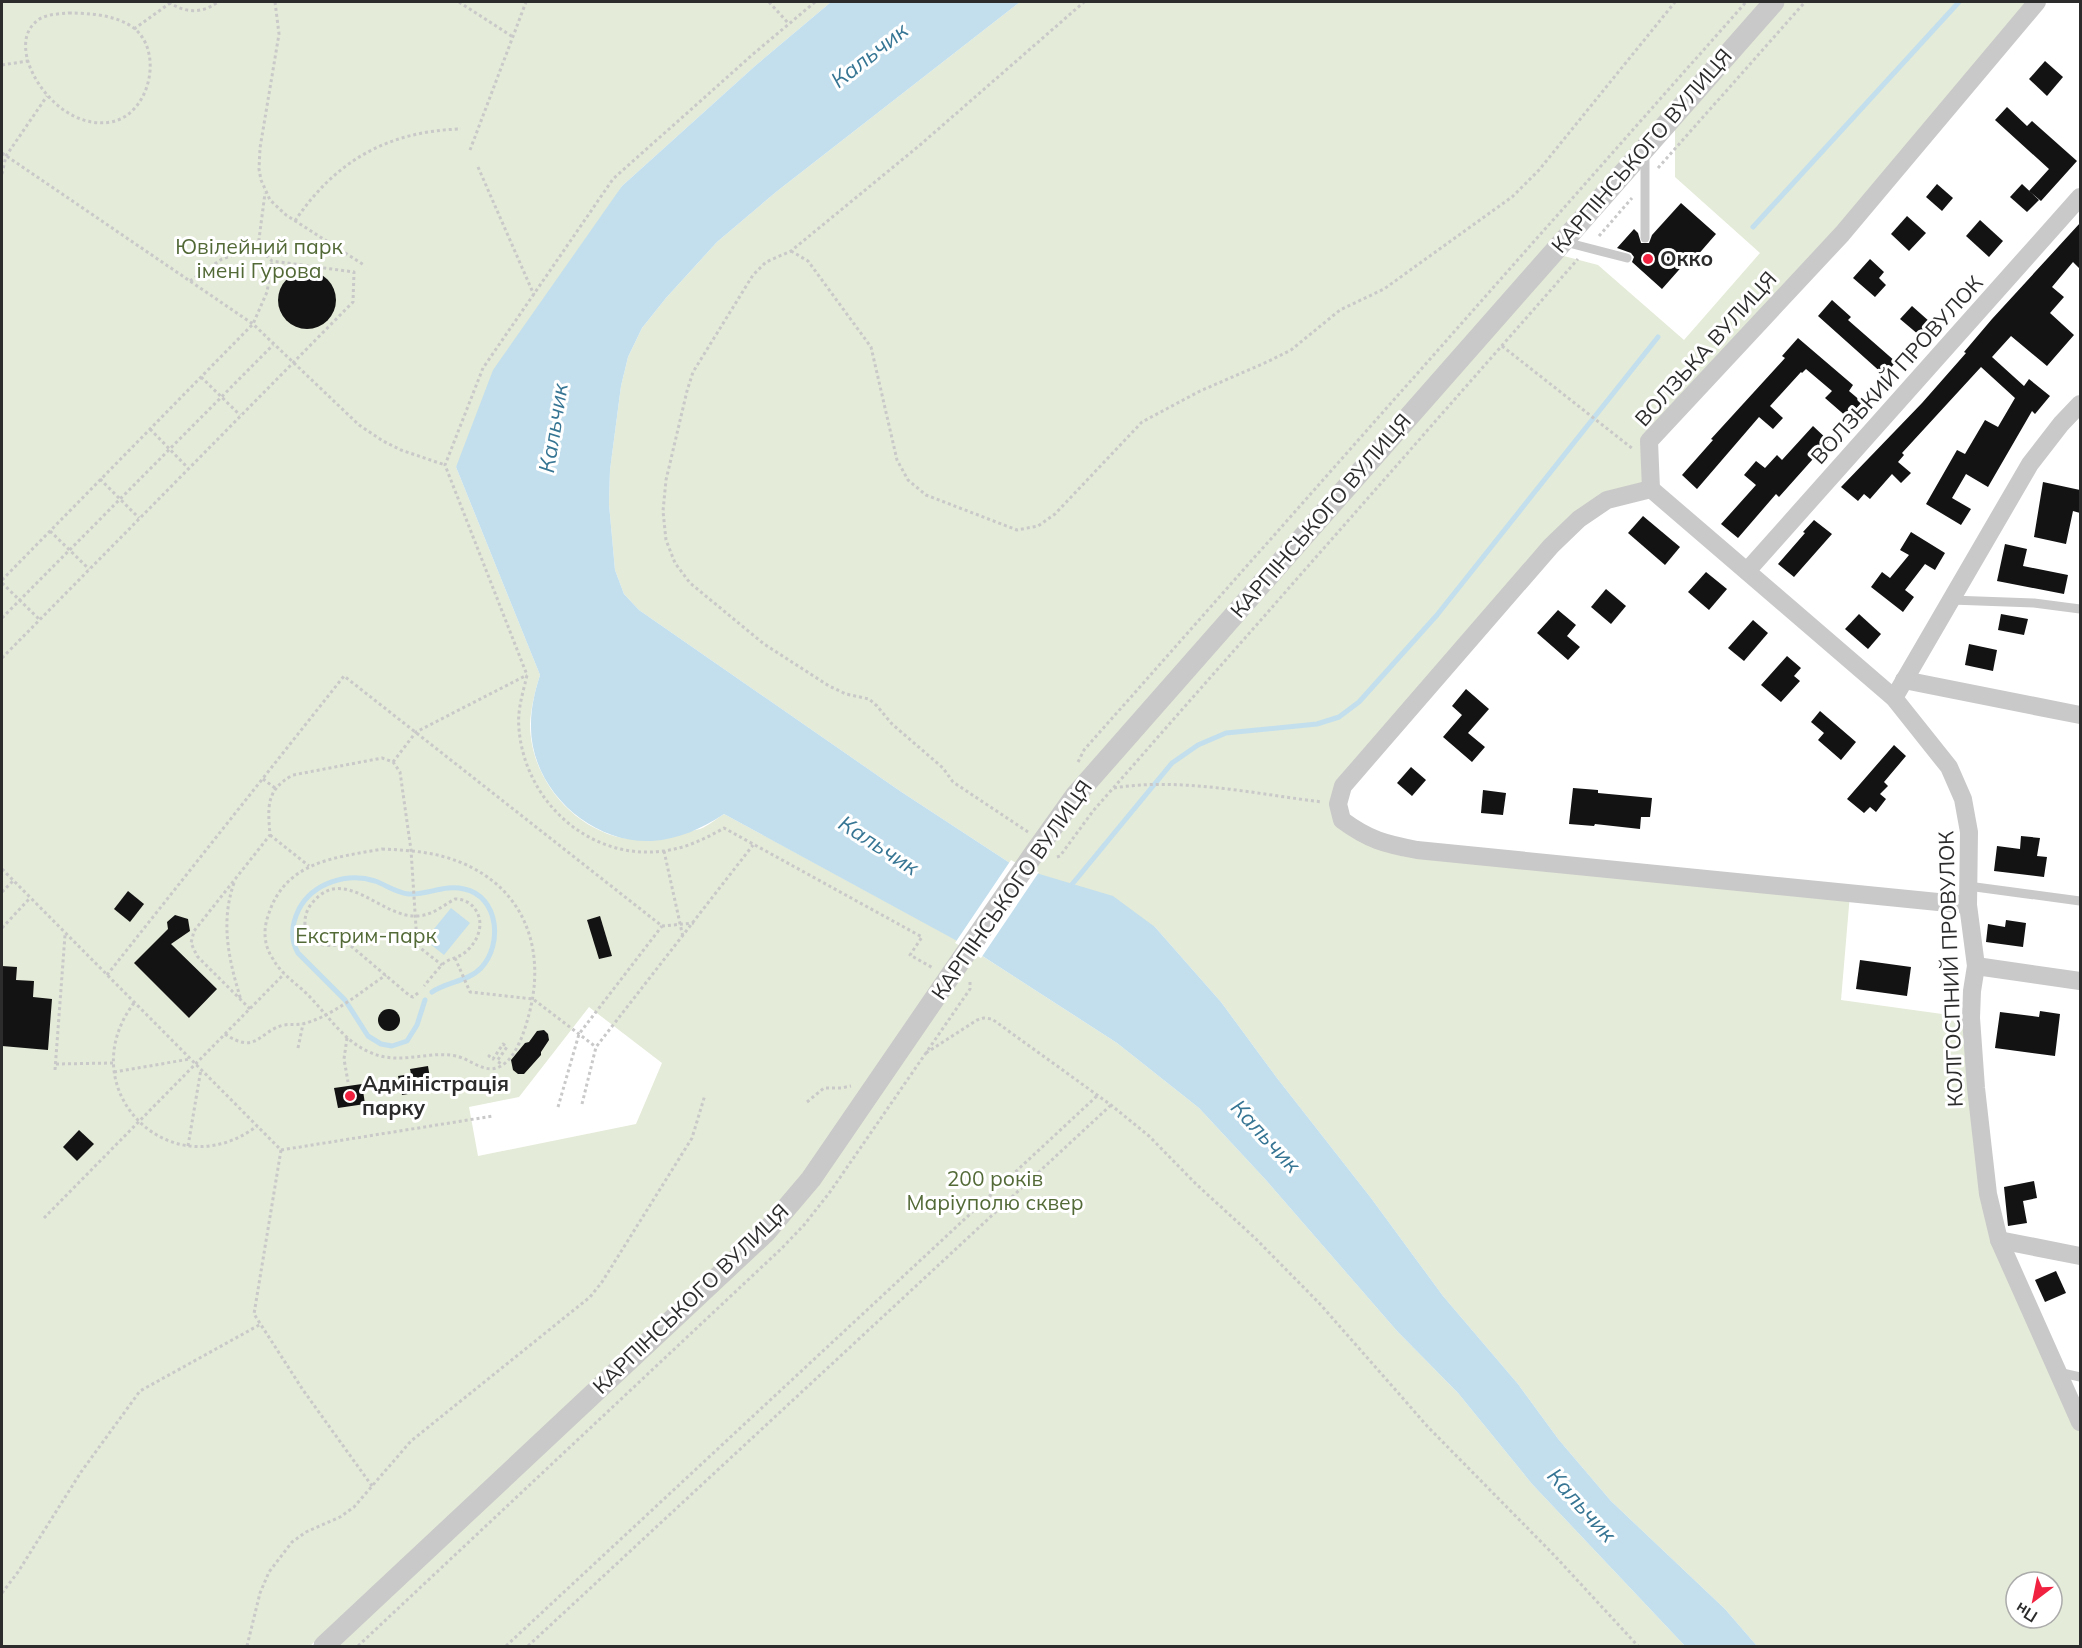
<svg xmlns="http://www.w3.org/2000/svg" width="2082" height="1648" font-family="Mulish,sans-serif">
  <rect width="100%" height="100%" fill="#fff"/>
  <!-- green -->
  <g fill="#e4ebd8" fill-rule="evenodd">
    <path d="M 2,2 L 831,2 L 755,66 L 622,186 L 456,467 L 540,675 C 535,691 531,707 530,724 C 530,777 571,827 622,838 C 634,840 651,835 663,833 C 675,832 689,832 700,829 C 708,826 716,819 724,814 L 962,943 L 803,1174 L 760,1225 L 310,1646 L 2,1646 ZM 589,1007 L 662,1063 L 636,1124 L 478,1156 L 469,1107 L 519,1097 Z"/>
    <polygon points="1020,2 1763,2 1016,867 900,791 639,610 624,594 615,570 609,504 610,470 621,386 628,357 642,328 666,298 717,242 776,192"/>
    <path d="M 1783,2 L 2037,2 L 1649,441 L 1651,489 L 1579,519 L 1343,786 L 1342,820 L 1385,844 L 1850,894 L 1841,1000 L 1971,1018 L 1988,1194 L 2080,1422 L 2080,1646 L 1757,1646 L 1725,1609 L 1611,1501 L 1559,1440 L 1518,1384 L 1443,1296 L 1371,1198 L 1277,1078 L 1221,1002 L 1155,927 L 1029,872 L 1059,828 L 1560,255 L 1598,265 L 1684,340 L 1760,253 L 1675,177 L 1675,124 ZM 2016,1582 L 2052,1582 L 2052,1618 L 2016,1618 Z"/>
    <polygon points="976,952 1117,1043 1199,1108 1265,1179 1397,1331 1458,1393 1532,1484 1685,1646 324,1646 766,1232"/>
  </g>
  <!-- water -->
  <g fill="#c3dfed">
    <path d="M 831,2 L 1020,2 L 776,192 L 717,242 L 666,298 L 642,328 L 628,357 L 621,386 L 610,470 L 609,504 L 615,570 L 624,594 L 639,610 L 900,791 L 1016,867 L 1113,896 L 1155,927 L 1221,1002 L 1277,1078 L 1371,1198 L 1443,1296 L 1518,1384 L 1559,1440 L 1611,1501 L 1725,1609 L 1757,1646 L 1685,1646 L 1532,1484 L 1458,1393 L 1397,1331 L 1265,1179 L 1199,1108 L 1117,1043 L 970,948 L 724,814 C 701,829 679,839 652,841 C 589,844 529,787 531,724 C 531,707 535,691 540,675 L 456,467 L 493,370 L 622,186 L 755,66 Z"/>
    <polygon points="451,908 470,923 444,955 425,940"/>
  </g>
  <!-- pier -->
  <polygon fill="#fff" points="1011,860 1023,867 1039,872 981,958 955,943"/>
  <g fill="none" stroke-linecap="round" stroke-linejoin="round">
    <!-- stream -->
    <g stroke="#c3dfed" stroke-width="5">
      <polyline points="1753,227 1959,2"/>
      <polyline points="1069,888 1172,763 1198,745 1226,733 1317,724 1339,717 1359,702 1437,615 1658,337"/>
      <path d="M 425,1000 L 417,1025 L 407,1041 L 392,1046 L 381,1044 L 368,1036 L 345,1000 L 298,953 C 290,939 292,923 299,909 C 313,883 347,872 375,881 C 386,885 397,893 409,894 C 428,895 445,884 464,889 C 499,896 503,945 481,968 C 469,981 446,982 432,992"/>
    </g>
  </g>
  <!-- building -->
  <g fill="#131313">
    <polygon points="2045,61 2063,77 2047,96 2029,79"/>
    <polygon points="2007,107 2027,126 2032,121 2077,161 2041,201 2029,191 2049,169 1995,120"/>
    <polygon points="1937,184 1953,198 1942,211 1926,197"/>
    <polygon points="2022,184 2039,200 2027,212 2010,197"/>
    <polygon points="1681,203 1716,234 1696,257 1693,254 1662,289 1632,262 1634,257 1631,253 1617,248 1634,229 1638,233 1641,243 1649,243 1652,235"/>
    <polygon points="1907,216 1926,233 1909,251 1891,234"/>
    <polygon points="1980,220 2003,241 1989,257 1966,236"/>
    <polygon points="2080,223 2080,269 2073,262 2052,287 2064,297 2050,313 2074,335 2047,366 2011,336 1992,357 2024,386 2029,379 2050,396 2035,414 2032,411 1988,487 1966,474 1952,498 1971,509 1961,525 1926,504 1957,450 1965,454 1985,420 1998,427 2015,398 1981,367 1902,453 1904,455 1898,462 1911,473 1901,483 1892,474 1870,499 1864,494 1858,501 1841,487 1922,403 1966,353 1964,352 1992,319"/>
    <polygon points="1870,259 1884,272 1879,278 1886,285 1875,297 1853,278"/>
    <circle cx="307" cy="300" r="29"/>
    <polygon points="1832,300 1851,317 1848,320 1896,362 1884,375 1818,316"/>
    <polygon points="1912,306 1930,322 1919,335 1900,319"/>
    <polygon points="1798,338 1853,385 1849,391 1862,402 1848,418 1825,398 1832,391 1806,369 1802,373 1801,372 1770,406 1783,418 1773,429 1759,417 1697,489 1682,475 1713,440 1711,439 1785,358 1782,356"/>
    <polygon points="1813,426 1829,441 1779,497 1776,494 1738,538 1721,524 1756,485 1744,475 1756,461 1765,468 1777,455 1782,460"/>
    <polygon points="2043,482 2080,490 2080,513 2073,511 2066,544 2034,537"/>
    <polygon points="1643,516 1680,547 1665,565 1628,533"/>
    <polygon points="1814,520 1832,534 1794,577 1778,564 1805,533 1803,532"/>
    <polygon points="1911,532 1945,553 1935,570 1925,564 1905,590 1914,597 1903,612 1871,587 1882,572 1890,578 1909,555 1900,550"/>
    <polygon points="2005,544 2027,549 2023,566 2068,575 2064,594 1997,581"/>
    <polygon points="1706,572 1727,589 1709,610 1688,592"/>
    <polygon points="1606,589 1626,606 1611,624 1591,607"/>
    <polygon points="1558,610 1576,625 1567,636 1580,647 1568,660 1537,633"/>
    <polygon points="1859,614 1881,634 1868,649 1845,629"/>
    <polygon points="2001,614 2028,619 2024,635 1998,630"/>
    <polygon points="1753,620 1768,633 1744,661 1728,648"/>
    <polygon points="1969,644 1997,650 1993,671 1965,665"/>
    <polygon points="1787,656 1801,668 1794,676 1800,681 1781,702 1761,685"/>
    <polygon points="1466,689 1489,709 1468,733 1485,747 1472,762 1443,737 1462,715 1452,706"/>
    <polygon points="1820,711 1856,742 1841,760 1818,740 1824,733 1811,722"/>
    <polygon points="1894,745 1906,756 1884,782 1888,786 1880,794 1886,799 1876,812 1870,807 1864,813 1847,799"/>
    <polygon points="1411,767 1426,780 1412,796 1397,783"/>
    <polygon points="1573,788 1598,790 1598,793 1652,798 1650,817 1641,817 1640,829 1595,824 1594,826 1569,824"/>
    <polygon points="1483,790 1506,793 1503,815 1481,813"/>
    <polygon points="2021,836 2040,838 2037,856 2047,857 2044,877 1994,871 1997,846 2020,849"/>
    <polygon points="128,891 144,904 130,922 114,909"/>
    <polygon points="175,915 188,919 190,931 171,944 217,989 189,1018 134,963 168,929 167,922"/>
    <polygon points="600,916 612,956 599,959 587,920"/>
    <polygon points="2006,920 2026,923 2023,947 1986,942 1988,924 2005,927"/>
    <polygon points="1860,960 1911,967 1907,996 1856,989"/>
    <polygon points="2,966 17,967 16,980 34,981 33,997 52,999 48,1050 2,1046"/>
    <circle cx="389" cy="1020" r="11"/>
    <polygon points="2040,1011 2060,1014 2055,1056 1995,1048 2000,1012 2039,1017"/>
    <polygon points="544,1030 548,1034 549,1040 541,1052 541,1055 524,1074 518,1074 513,1070 511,1060 525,1043 529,1042 537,1031"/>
    <polygon points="428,1066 432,1090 402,1095 398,1076 411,1074 410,1069"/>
    <polygon points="362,1084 365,1104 338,1108 334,1088"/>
    <polygon points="79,1130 94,1144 77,1161 63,1147"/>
    <polygon points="2034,1181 2037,1198 2023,1201 2027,1223 2008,1226 2004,1187"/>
    <polygon points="2056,1271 2066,1293 2045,1302 2035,1280"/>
  </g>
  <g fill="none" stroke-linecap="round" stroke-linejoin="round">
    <!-- path -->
    <g stroke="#c9c9c9" stroke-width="3" stroke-dasharray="3 3" stroke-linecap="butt">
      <path d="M 169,2 C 184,13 202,14 218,2"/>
      <polyline points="275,2 279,34 260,148 259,169 261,180 270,200 286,215 364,265"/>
      <polyline points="459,2 513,37"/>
      <polyline points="769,2 789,24"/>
      <path d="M 815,2 L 752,55 L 613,179 L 483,368 L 445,465 L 527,675 C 523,693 517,710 519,729 C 525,802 590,861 664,851 C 686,848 705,839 724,828 L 922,937 L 910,955 L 933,968"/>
      <path d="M 69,13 C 89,13 118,15 135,29 C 164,54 149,115 111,122 C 72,129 36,92 27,58 C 24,43 25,30 38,20 C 46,14 59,14 69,13 Z"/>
      <polyline points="134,29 170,3"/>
      <polyline points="2,65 28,61"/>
      <polyline points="470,150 526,2"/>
      <polyline points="2,153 253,324 359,425 383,441 401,450 445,465"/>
      <polyline points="478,167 534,295"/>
      <polyline points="1658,168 1805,2"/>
      <polyline points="2,174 6,156 47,96"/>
      <path d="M 295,221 C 335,161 388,131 461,129"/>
      <polyline points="1599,236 1632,198"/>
      <polyline points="258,247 265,193"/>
      <polyline points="791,251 808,261 871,347 897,460 908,480 926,495 1017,530 1038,526 1055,514 1142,422 1200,391 1267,362 1291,350 1340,310 1384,289 1512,197 1539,170 1675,2"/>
      <polyline points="190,281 222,259 258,247"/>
      <polyline points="1502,346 1633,449"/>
      <polyline points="201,377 240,415"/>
      <polyline points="150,429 188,468"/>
      <polyline points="100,479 139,518"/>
      <polyline points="50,531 89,569"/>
      <polyline points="2,580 253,324 267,292 272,262"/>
      <polyline points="2,583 39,619"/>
      <polyline points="2,618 273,345"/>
      <polyline points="2,658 353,302 354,272 272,261 258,247"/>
      <polyline points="393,762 416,732 527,675"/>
      <polyline points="1078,762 1084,750 1746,2"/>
      <polyline points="263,779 275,788"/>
      <path d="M 1114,788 C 1180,777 1256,794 1322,802"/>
      <polyline points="1028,832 953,782 943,768 892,724 877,706 869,699 846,694 829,686 764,644 690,583 675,563 666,540 663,511 666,480 687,391 693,372 753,275 766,262 791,251 920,145 1084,2"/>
      <polyline points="270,835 309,866"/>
      <path d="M 382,849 C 403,850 424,851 445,857 C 521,879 549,945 528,1018 C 524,1033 515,1060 499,1067 C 485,1074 470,1059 456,1056 C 426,1050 399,1067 367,1051 C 342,1039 327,1014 308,995 C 296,983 281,974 273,959 C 264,946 263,930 268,916 C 285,861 334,858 382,849 Z"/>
      <polyline points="664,851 683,937"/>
      <polyline points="1057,857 1060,856 1093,811 1578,259"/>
      <polyline points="2,869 281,1150"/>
      <path d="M 234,883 C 220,923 229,961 241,1000"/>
      <polyline points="2,892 13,881"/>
      <polyline points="2,928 30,898"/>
      <polyline points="455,958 470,992 533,999 596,1047"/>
      <polyline points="107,975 344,676 662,926 694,923"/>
      <path d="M 418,993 L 413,997 L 410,996 L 351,946 C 341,942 334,947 324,945 C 302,941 300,916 313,902 C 345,864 382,919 418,916 C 433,915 442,906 455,899 C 463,899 470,902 475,909 C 486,924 477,944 463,954 C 457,958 448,959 443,964 C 436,971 430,979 424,986"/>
      <path d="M 134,1003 C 69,1089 171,1191 257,1126"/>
      <path d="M 250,1009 L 197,956 L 191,943 L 194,931 L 270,835 C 268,808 265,790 293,775 L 382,758 L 393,762 L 400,772 L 411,850 L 417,943 L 419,947 L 442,965"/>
      <path d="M 225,1034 C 257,1056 260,1030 284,1025 C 290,1024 296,1025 302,1024 C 330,1018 362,991 386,975"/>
      <polyline points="347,1038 344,1059 348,1082"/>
      <polyline points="298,1048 303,1024"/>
      <polyline points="926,1053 977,1020 984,1018 992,1019 1111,1105 1149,1136 1196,1184 1255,1238 1321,1305 1428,1427 1554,1555 1638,1646"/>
      <polyline points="490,1055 489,1056 493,1059 503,1044 507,1047 497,1061 503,1065"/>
      <polyline points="56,1064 113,1063"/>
      <polyline points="55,1070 65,935"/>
      <polyline points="114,1072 190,1059"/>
      <polyline points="807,1102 824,1088 841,1088 851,1086"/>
      <polyline points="582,1104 596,1047 753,845"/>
      <polyline points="558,1107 579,1034 662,926"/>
      <polyline points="188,1146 201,1069"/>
      <polyline points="281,1150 254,1314 303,1390 372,1486"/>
      <polyline points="281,1150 493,1116"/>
      <polyline points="44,1218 284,974"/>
      <polyline points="2,1593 18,1572 81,1472 140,1391 261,1324"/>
      <polyline points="247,1646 260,1593 269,1572 292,1542 306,1532 340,1517 354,1507 411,1441 590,1297 602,1282 692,1138 705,1095"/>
      <polyline points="358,1646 782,1248 804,1225 830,1192 970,989 970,981"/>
      <polyline points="506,1646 1098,1095"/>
      <polyline points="528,1646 1111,1105"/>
    </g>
    <!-- service -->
    <g stroke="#c9c9c9" stroke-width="9">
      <polyline points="1645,238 1645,153"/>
      <polyline points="1565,242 1627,258"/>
      <polyline points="1951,600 2034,603 2080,609"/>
      <polyline points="1968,886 2080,901"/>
      <polyline points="2058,1372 2080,1377"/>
    </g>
    <!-- minor -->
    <g stroke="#c9c9c9" stroke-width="18">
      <path d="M 1651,489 L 1607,500 L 1579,519 L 1551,546 L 1343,786 L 1338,804 L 1342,820 C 1369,840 1385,844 1417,850 L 1968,905"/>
      <polyline points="1651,489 1894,698 1949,767 1963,799 1969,832 1968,905 1976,966 1972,991 1971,1018 1976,1088 1988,1194 1999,1240 2080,1422"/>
      <polyline points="1651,489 1649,441 1842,234 2037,2"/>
      <polyline points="1747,571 2080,197"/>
      <polyline points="1904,680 2080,715"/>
      <polyline points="1894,698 2030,464 2061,424 2080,404"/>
      <polyline points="1976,966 2080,981"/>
      <polyline points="1999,1240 2080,1256"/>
    </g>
    <!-- tertiary -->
    <polyline stroke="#c9c9c9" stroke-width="21" points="324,1646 766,1232 811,1179 1033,855 1075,796 1774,2"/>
  </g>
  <!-- markers -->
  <g fill="#f0223f" stroke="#fff" stroke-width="2">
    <circle cx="1648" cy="259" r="6"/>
    <circle cx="350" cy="1096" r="6"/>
  </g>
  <g text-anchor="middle" stroke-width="6" stroke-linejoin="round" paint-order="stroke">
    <!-- street labels -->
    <g font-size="21" fill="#2c2c2c" stroke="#fff">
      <text transform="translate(1642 151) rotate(-49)" y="7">КАРПІНСЬКОГО ВУЛИЦЯ</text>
      <text transform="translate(1706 349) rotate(-48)" y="7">ВОЛЗЬКА ВУЛИЦЯ</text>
      <text transform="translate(1897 370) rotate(-48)" y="7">ВОЛЗЬКИЙ ПРОВУЛОК</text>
      <text transform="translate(1321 516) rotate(-49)" y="7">КАРПІНСЬКОГО ВУЛИЦЯ</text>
      <text transform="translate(1012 890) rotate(-55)" y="7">КАРПІНСЬКОГО ВУЛИЦЯ</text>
      <text transform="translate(1951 969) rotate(-92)" y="7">КОЛГОСПНИЙ ПРОВУЛОК</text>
      <text transform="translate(691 1299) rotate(-44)" y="7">КАРПІНСЬКОГО ВУЛИЦЯ</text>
    </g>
    <!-- park labels -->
    <g font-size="21" fill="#536a37" stroke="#fff">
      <text x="259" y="254">Ювілейний парк<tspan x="259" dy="24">імені Гурова</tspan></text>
      <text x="366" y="943">Екстрим-парк</text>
      <text x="995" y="1186">200 років<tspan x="995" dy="24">Маріуполю сквер</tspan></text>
    </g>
    <!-- poi labels -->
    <g font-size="21" font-weight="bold" fill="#2c2c2c" stroke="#fff" text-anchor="start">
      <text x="1660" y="266">Окко</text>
      <text x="362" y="1091">Адміністрація<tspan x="362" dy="24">парку</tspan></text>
    </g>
    <!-- water labels -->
    <g font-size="22" font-style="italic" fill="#367593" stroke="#fff">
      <text transform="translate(869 55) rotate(-38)" y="8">Кальчик</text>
      <text transform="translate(553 428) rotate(-81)" y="8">Кальчик</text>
      <text transform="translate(879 845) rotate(33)" y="8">Кальчик</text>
      <text transform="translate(1266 1136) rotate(47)" y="8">Кальчик</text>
      <text transform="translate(1582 1505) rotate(48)" y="8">Кальчик</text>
    </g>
  </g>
  <!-- border -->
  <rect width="2082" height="1648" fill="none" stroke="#2c2c2c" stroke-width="6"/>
  <!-- north arrow -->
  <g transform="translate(2034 1600) rotate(212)"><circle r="28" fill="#ffffff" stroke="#ababab" stroke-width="1.5"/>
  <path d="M0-4.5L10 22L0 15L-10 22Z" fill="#f0223f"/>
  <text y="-9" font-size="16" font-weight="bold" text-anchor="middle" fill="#2c2c2c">Пн</text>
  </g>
</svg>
